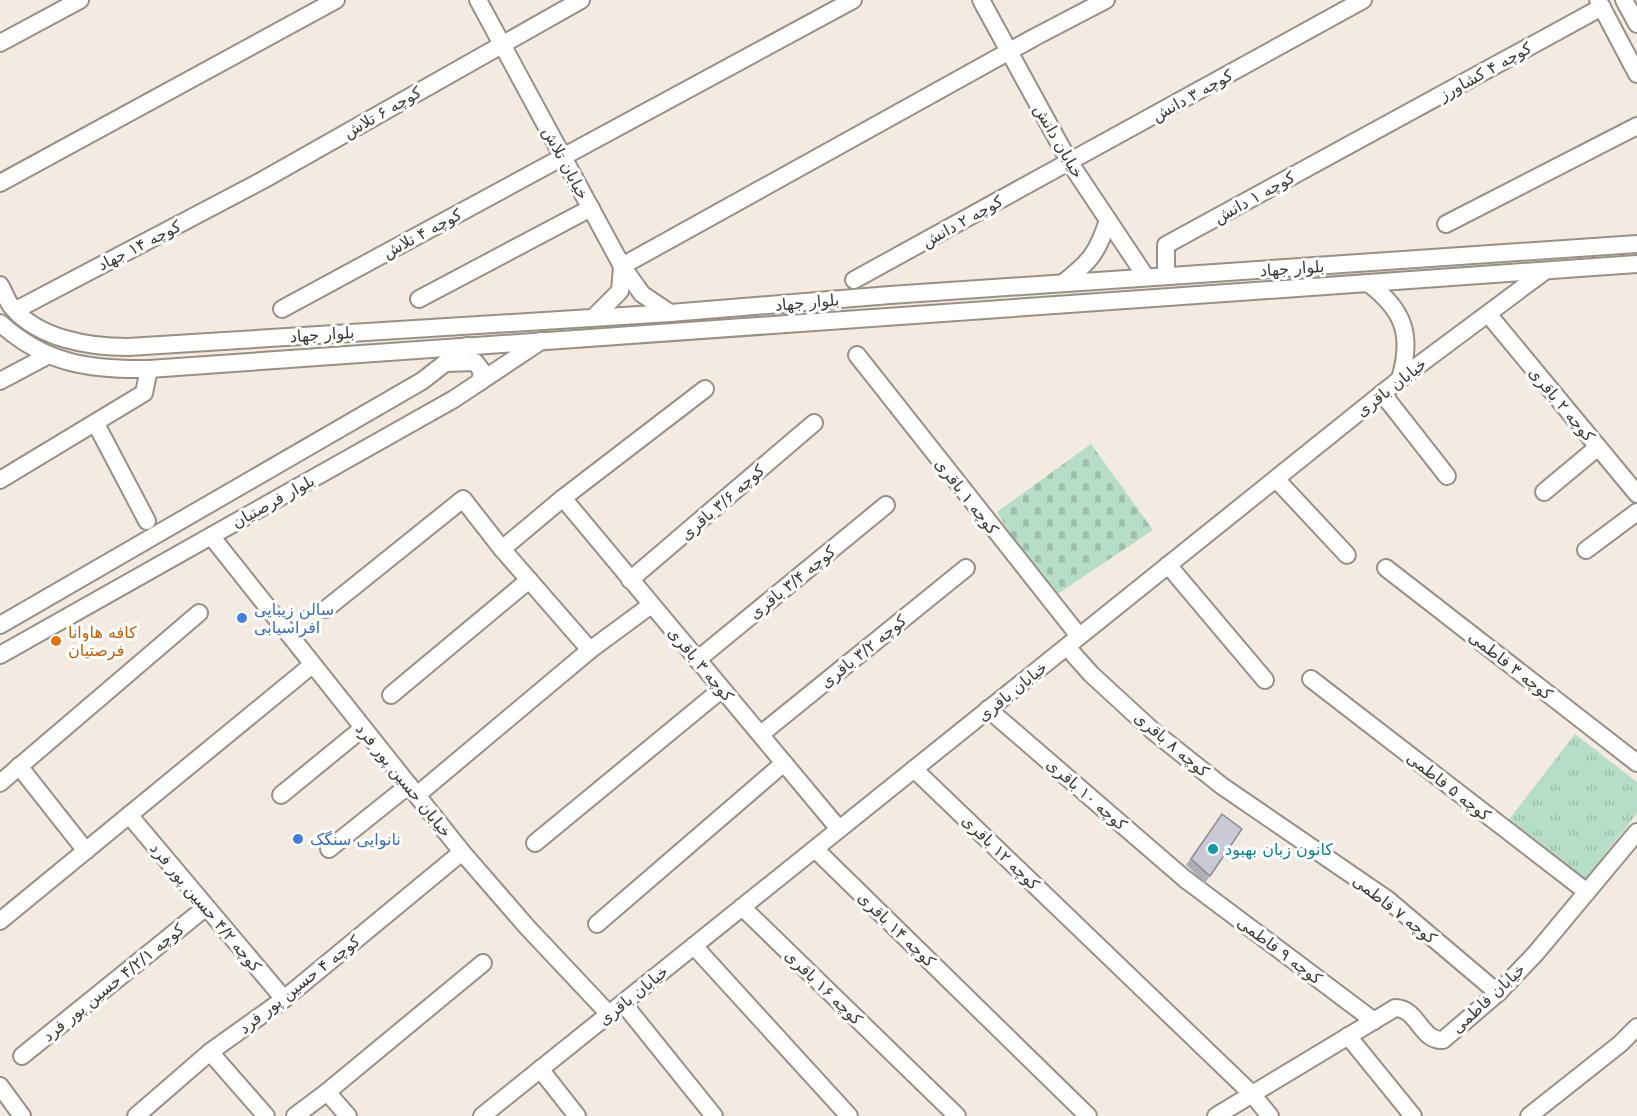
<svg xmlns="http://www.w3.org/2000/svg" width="1637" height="1116" font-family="'DejaVu Sans','Noto Sans Arabic',sans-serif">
  <defs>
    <pattern id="cemetery-stones" width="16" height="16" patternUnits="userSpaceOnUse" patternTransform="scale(1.5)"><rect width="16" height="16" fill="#b6ddc6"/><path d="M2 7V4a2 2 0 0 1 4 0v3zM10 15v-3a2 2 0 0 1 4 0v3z" fill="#9dbeab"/></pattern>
    <pattern id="park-tufts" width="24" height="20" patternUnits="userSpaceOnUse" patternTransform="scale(1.5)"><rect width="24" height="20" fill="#b6ddc6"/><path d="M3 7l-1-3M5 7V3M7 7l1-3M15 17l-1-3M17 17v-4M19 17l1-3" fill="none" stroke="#9dbeab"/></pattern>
  </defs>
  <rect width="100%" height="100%" fill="#f3ebe1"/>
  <!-- cemetery -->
  <polygon fill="url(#cemetery-stones)" points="1091,444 1153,530 1050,599 997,512"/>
  <!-- park -->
  <polygon fill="url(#park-tufts)" points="1575,734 1637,782 1637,813 1585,881 1507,822"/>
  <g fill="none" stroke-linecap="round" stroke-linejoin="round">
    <defs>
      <g id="minor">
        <polyline points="478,0 622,266 642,294 670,313"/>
        <polyline points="981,0 1070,163 1146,277"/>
        <polyline points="1598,0 1637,74"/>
        <polyline points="1624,0 1637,24"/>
        <polyline points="0,43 80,0"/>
        <polyline points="0,183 336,0"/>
        <polyline points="1446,224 1637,126"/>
        <polyline points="622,266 1035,37 1106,0"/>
        <polyline points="1166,276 1166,245 1602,7"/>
        <polyline points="854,280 1363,0"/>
        <path d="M 1063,283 C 1090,262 1098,252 1108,220"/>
        <path d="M 1368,283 C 1404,310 1413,335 1400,379"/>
        <path d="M 0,285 C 4,292 7,300 11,306 C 38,339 89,347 128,347 L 670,313 L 890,295 L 1637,244"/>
        <polyline points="419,299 591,208"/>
        <polyline points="282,309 853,0"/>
        <polyline points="16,310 263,180 581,0"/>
        <polyline points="1488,314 1637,494"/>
        <polyline points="594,317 620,291 622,266"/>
        <path d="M 0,323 C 45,364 90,370 149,369 L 1637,264"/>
        <polyline points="857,355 1079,636"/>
        <polyline points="445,363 475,362 482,371 480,382"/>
        <polyline points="0,381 49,355"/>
        <polyline points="1382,393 1447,476"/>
        <polyline points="96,424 147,521"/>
        <polyline points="1276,479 1347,555"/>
        <polyline points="0,480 144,393 149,369"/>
        <polyline points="1544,492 1598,447"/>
        <polyline points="563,498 839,829"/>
        <polyline points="211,536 462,852 527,927 609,1014"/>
        <polyline points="502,549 563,498 705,389"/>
        <polyline points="1586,550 1637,512"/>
        <polyline points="1168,565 1265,680"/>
        <polyline points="1386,568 1637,763"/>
        <polyline points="630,580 814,423"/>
        <polyline points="326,609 463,499 502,549 590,650"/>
        <polyline points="0,625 422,381 467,346"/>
        <polyline points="1067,647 1091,674 1153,731 1222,786 1387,899 1498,993"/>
        <polyline points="0,655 454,399 541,341"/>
        <polyline points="697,660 886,505"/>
        <polyline points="1311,679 1587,892"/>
        <polyline points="391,695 529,580"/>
        <polyline points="988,709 1185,879 1374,1021"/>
        <polyline points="761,734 966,568"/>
        <polyline points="19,766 86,851"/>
        <polyline points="914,769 1252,1094 1270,1116"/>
        <polyline points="0,783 199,613"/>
        <polyline points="281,795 363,728"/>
        <polyline points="417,795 590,650 651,605"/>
        <polyline points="129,815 284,999"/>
        <polyline points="535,843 722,689"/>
        <polyline points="329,849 409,785"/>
        <polyline points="815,849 1088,1116"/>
        <polyline points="742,907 957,1116"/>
        <polyline points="0,921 312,665"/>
        <polyline points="597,924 784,763"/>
        <polyline points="694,946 849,1116"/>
        <polyline points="623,1003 714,1116"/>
        <polyline points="1348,1036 1413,1116"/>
        <polyline points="210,1052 266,1116"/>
        <polyline points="22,1056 205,908"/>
        <polyline points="540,1069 577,1116"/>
        <polyline points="0,1086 22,1116"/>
        <polyline points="327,1092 348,1116"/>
        <polyline points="136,1116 210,1052 284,999 462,852"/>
        <polyline points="295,1116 327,1092 483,963"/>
        <polyline points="482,1116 1400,379 1545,271"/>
        <path d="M 1216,1116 L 1395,1008 C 1418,1008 1420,1041 1443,1040 L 1498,993 L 1536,953 L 1637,832"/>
        <polyline points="1529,1116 1620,1044 1637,1027"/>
      </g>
    </defs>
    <!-- minor casing -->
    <use href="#minor" stroke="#989087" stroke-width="20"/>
    <!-- minor -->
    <use href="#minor" stroke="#fff" stroke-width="16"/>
  </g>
  <!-- wall -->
  <polygon fill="#aeaeb8" points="1222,814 1242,829 1205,883 1186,865"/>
  <!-- building -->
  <polygon fill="#cacad6" stroke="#8d8d96" stroke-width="1.5" points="1222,814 1242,829 1210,876 1191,859"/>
  <!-- markers -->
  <g fill="#3f7fe0" stroke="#fff" stroke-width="2">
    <circle cx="242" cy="618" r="6"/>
    <circle cx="298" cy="839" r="6"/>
  </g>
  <circle fill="#e8710a" stroke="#fff" stroke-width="2" cx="56" cy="641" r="6"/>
  <circle fill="#0f9aa8" stroke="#fff" stroke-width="2" cx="1213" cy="849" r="6"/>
  <g text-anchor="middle" stroke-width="6" stroke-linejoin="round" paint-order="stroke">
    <!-- street labels -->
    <g font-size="16" fill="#3d3a36" stroke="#fff">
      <text transform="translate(1485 71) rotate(-29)" y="6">کوچه ۴ کشاورز</text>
      <text transform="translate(1192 95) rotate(-29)" y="6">کوچه ۳ دانش</text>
      <text transform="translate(382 112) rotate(-30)" y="6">کوچه ۶ تلاش</text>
      <text transform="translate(1059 141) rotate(60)" y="6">خیابان دانش</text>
      <text transform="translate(566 163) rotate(62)" y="6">خیابان تلاش</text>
      <text transform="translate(1254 197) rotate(-29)" y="6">کوچه ۱ دانش</text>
      <text transform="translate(962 221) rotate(-29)" y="6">کوچه ۲ دانش</text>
      <text transform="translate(422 233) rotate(-28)" y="6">کوچه ۴ تلاش</text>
      <text transform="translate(139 245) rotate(-27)" y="6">کوچه ۱۴ جهاد</text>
      <text transform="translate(1292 268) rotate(-4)" y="6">بلوار جهاد</text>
      <text transform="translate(807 302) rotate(-5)" y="6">بلوار جهاد</text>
      <text transform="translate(322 334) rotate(-4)" y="6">بلوار جهاد</text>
      <text transform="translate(1391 387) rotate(-38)" y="6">خیابان باقری</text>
      <text transform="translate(1562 404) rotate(50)" y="6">کوچه ۲ باقری</text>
      <text transform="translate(967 496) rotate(52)" y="6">کوچه ۱ باقری</text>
      <text transform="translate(273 501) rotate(-29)" y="6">بلوار فرصتیان</text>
      <text transform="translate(722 502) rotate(-41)" y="6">کوچه ۳/۶ باقری</text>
      <text transform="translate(792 582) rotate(-39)" y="6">کوچه ۳/۴ باقری</text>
      <text transform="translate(863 651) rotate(-39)" y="6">کوچه ۳/۲ باقری</text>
      <text transform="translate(701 664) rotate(50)" y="6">کوچه ۳ باقری</text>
      <text transform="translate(1511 665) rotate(38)" y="6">کوچه ۳ فاطمی</text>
      <text transform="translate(1012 691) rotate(-39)" y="6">خیابان باقری</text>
      <text transform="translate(1172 744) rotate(40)" y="6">کوچه ۸ باقری</text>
      <text transform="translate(404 780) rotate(51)" y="6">خیابان حسین پور فرد</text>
      <text transform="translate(1449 786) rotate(38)" y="6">کوچه ۵ فاطمی</text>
      <text transform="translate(1087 794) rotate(41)" y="6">کوچه ۱۰ باقری</text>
      <text transform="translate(1001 852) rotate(44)" y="6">کوچه ۱۲ باقری</text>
      <text transform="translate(206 907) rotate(50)" y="6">کوچه ۴/۲ حسین پور فرد</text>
      <text transform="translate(1395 909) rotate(38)" y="6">کوچه ۷ فاطمی</text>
      <text transform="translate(897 929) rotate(44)" y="6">کوچه ۱۴ باقری</text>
      <text transform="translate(1280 950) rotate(37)" y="6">کوچه ۹ فاطمی</text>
      <text transform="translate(113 982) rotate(-39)" y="6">کوچه ۴/۲/۱ حسین پور فرد</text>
      <text transform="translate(299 984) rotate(-38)" y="6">کوچه ۴ حسین پور فرد</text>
      <text transform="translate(824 987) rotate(44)" y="6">کوچه ۱۶ باقری</text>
      <text transform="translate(633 995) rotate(-39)" y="6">خیابان باقری</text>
      <text transform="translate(1488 998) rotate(-43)" y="6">خیابان فاطمی</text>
    </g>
    <!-- shop labels -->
    <g font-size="16" fill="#366cbe" stroke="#fff" text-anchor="start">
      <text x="254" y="615">سالن زیبایی<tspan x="254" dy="18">افراسیابی</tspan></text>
      <text x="310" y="845">نانوایی سنگک</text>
    </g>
    <!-- food labels -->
    <g font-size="16" fill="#c56008" stroke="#fff" text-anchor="start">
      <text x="68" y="638">کافه هاوانا<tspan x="68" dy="18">فرصتیان</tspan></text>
    </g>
    <!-- culture labels -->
    <g font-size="16" fill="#0d838f" stroke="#fff" text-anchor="start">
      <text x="1225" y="855">کانون زبان بهبود</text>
    </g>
  </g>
</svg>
